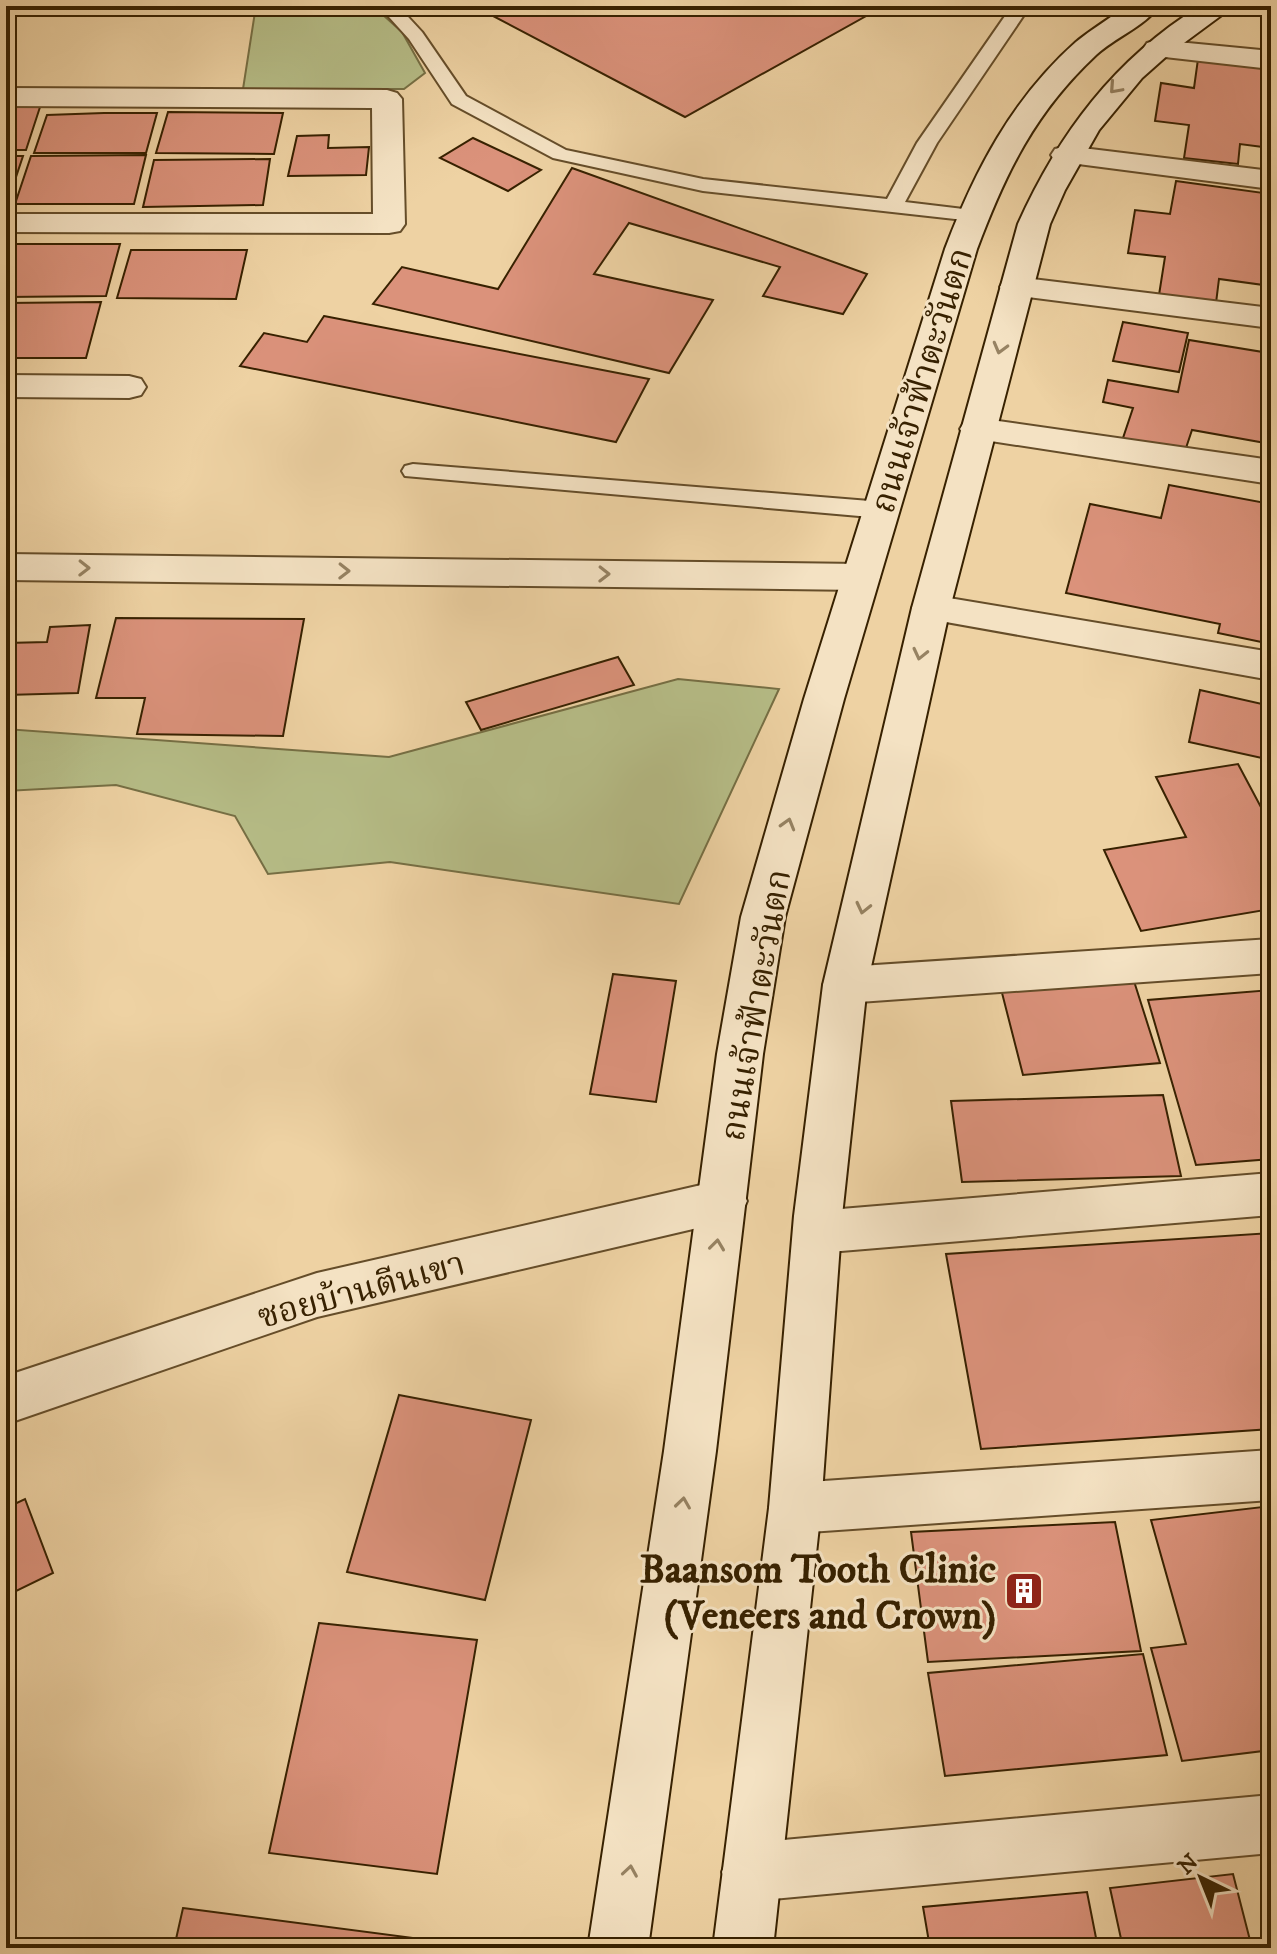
<svg xmlns="http://www.w3.org/2000/svg" width="1277" height="1954" font-family="'IM FELL DW Pica','Noto Serif Thai',serif">
  <rect width="100%" height="100%" fill="#eed2a3"/>
  <filter id="stains"><feTurbulence type="fractalNoise" baseFrequency=".0025" numOctaves="4"/><feColorMatrix values="0 0 0 0 .2 0 0 0 0 .09 0 0 0 0 .02 0 0 0 .5 -.17"/></filter>
  <radialGradient id="worn" r=".72"><stop offset=".6" stop-color="#630" stop-opacity="0"/><stop offset="1" stop-color="#630" stop-opacity=".3"/></radialGradient>
  <!-- green -->
  <g fill="#b6bd87" stroke="#766f44" stroke-width="2">
    <polygon points="184,6 373,6 402,32 425,73 404,89 243,89 255,12 195,11"/>
    <polygon points="678,679 779,689 679,904 390,862 268,874 235,816 116,785 6,791 6,729 389,757"/>
  </g>
  <!-- building -->
  <g fill="#db927b" stroke="#372100" stroke-width="2">
    <polygon points="474,6 884,6 685,117"/>
    <polygon points="1198,59 1271,67 1271,148 1240,144 1238,164 1184,158 1189,125 1155,121 1161,83 1194,88"/>
    <polygon points="41,104 26,150 6,150 6,105"/>
    <polygon points="168,112 283,113 274,154 156,153"/>
    <polygon points="104,113 157,113 146,153 34,153 47,115"/>
    <polygon points="329,135 328,148 369,147 366,175 288,176 297,136"/>
    <polygon points="473,138 541,170 508,191 440,158"/>
    <polygon points="146,155 134,204 15,204 31,156"/>
    <polygon points="6,156 23,156 7,204 6,204"/>
    <polygon points="270,159 263,205 143,207 154,160"/>
    <polygon points="572,168 867,274 843,314 763,296 780,267 629,223 594,274 713,300 669,373 373,304 402,267 498,289"/>
    <polygon points="1176,181 1271,194 1271,286 1219,279 1216,303 1159,295 1165,257 1128,253 1135,210 1170,214"/>
    <polygon points="6,244 120,244 106,296 6,297"/>
    <polygon points="131,250 247,250 236,299 117,298"/>
    <polygon points="101,302 86,358 6,358 6,303"/>
    <polygon points="324,316 649,379 616,442 240,366 264,333 307,342"/>
    <polygon points="1123,322 1188,333 1179,372 1113,361"/>
    <polygon points="1268,323 1271,324 1271,444 1192,430 1185,451 1122,441 1133,408 1103,402 1108,380 1178,392 1189,340 1263,352"/>
    <polygon points="6,424 14,424 6,461"/>
    <polygon points="1169,485 1271,504 1271,644 1218,633 1220,624 1066,593 1090,504 1161,518"/>
    <polygon points="116,618 304,619 283,736 137,734 145,698 96,698"/>
    <polygon points="90,625 78,693 6,695 6,643 47,642 50,627"/>
    <polygon points="618,657 634,685 481,730 466,702"/>
    <polygon points="1200,690 1271,706 1271,760 1189,742"/>
    <polygon points="1238,764 1271,826 1271,909 1141,931 1104,850 1186,837 1156,777"/>
    <polygon points="613,974 676,981 656,1102 590,1094"/>
    <polygon points="1133,978 1160,1063 1023,1075 1001,989"/>
    <polygon points="1271,990 1271,1159 1196,1165 1148,1000"/>
    <polygon points="1163,1095 1181,1176 962,1182 951,1101"/>
    <polygon points="1271,1233 1271,1429 981,1449 946,1254"/>
    <polygon points="399,1395 531,1420 485,1600 347,1572"/>
    <polygon points="25,1499 53,1573 6,1596 6,1508"/>
    <polygon points="1271,1506 1271,1750 1182,1761 1151,1648 1186,1644 1151,1520"/>
    <polygon points="1115,1522 1141,1651 928,1662 911,1532"/>
    <polygon points="319,1623 477,1640 437,1874 269,1853"/>
    <polygon points="1143,1654 1167,1755 945,1776 928,1673"/>
    <polygon points="1233,1874 1252,1948 1123,1948 1110,1888"/>
    <polygon points="1087,1892 1098,1948 930,1948 923,1907"/>
    <polygon points="183,1908 467,1945 466,1948 174,1948"/>
  </g>
  <g fill="none" stroke-linecap="round" stroke-linejoin="round">
    <defs>
      <g id="service">
        <polygon points="379,6 398,6 422,32 466,96 566,150 703,179 887,199 917,143 1012,6 1030,6 937,143 905,202 980,211 983,215 980,219 973,221 703,191 553,158 452,104 409,39"/>
        <polygon points="413,464 882,502 890,505 894,510 890,515 882,518 405,476 402,471 405,466"/>
      </g>
      <g id="minor">
        <polygon points="1157,40 1271,51 1271,69 1147,55 1143,49 1147,43"/>
        <polygon points="6,88 387,90 397,93 402,99 405,224 400,231 389,233 6,232 6,214 373,214 372,108 6,106"/>
        <polygon points="1066,146 1271,171 1271,189 1055,161 1051,155 1055,149"/>
        <polygon points="1016,277 1271,308 1271,328 1004,294 1000,287 1004,280"/>
        <polygon points="6,375 129,376 141,379 146,387 141,395 129,398 6,397"/>
        <polygon points="977,418 1271,460 1271,484 965,437 960,429 965,421"/>
        <polygon points="6,554 861,564 874,568 880,577 874,586 861,590 6,580"/>
        <polygon points="931,595 1271,652 1271,680 918,617 912,608 918,599"/>
        <polygon points="1271,939 1271,973 845,1003 829,997 823,985 829,973 845,967"/>
        <polygon points="1271,1173 1271,1215 817,1253 800,1247 793,1232 800,1217 817,1211"/>
        <polygon points="723,1180 740,1186 747,1201 740,1216 723,1222 317,1317 6,1424 6,1376 317,1273"/>
        <polygon points="1271,1450 1271,1500 795,1533 776,1526 769,1508 776,1490 795,1483"/>
        <polygon points="1271,1795 1271,1853 751,1901 730,1893 722,1872 730,1851 751,1843"/>
      </g>
      <g id="secondary">
        <path d="M 1127,6 L 1159,6 C 1144,27 1114,38 1096,55 C 1035,112 1006,172 977,249 L 844,699 L 785,917 L 763,1054 L 716,1451 L 648,1948 L 588,1948 L 664,1451 L 717,1054 L 741,917 L 804,699 L 945,249 C 975,170 1012,99 1076,42 C 1092,29 1110,18 1127,6 Z"/>
        <path d="M 1200,6 L 1234,6 L 1169,54 L 1142,78 L 1099,130 L 1065,190 L 1050,224 L 950,608 L 867,985 L 842,1216 L 821,1508 L 773,1948 L 713,1948 L 769,1508 L 794,1216 L 823,985 L 912,608 L 1018,224 C 1059,133 1115,59 1200,6 Z"/>
      </g>
    </defs>
    <!-- service casing -->
    <use href="#service" stroke="#654d29" stroke-width="4"/>
    <!-- minor casing -->
    <use href="#minor" stroke="#654d29" stroke-width="4"/>
    <!-- secondary casing -->
    <use href="#secondary" stroke="#372100" stroke-width="4"/>
    <!-- service -->
    <use href="#service" fill="#f4e2c3" fill-rule="evenodd"/>
    <!-- minor -->
    <use href="#minor" fill="#f4e2c3" fill-rule="evenodd"/>
    <!-- secondary -->
    <use href="#secondary" fill="#f4e2c3" fill-rule="evenodd"/>
  </g>
  <!-- one-way arrows -->
  <defs><path id="oneway-chevron" d="M-2-3.5L2.5 0L-2 3.5" fill="none" stroke-width="1.6" stroke-linecap="round" stroke-linejoin="round" transform="scale(2)"/></defs>
  <g stroke="#968262">
    <use href="#oneway-chevron" transform="translate(1115 88) rotate(132)"/>
    <use href="#oneway-chevron" transform="translate(1000 348) rotate(105)"/>
    <use href="#oneway-chevron" transform="translate(84 568) rotate(1)"/>
    <use href="#oneway-chevron" transform="translate(344 571) rotate(1)"/>
    <use href="#oneway-chevron" transform="translate(604 574) rotate(1)"/>
    <use href="#oneway-chevron" transform="translate(920 654) rotate(103)"/>
    <use href="#oneway-chevron" transform="translate(788 824) rotate(-74)"/>
    <use href="#oneway-chevron" transform="translate(863 908) rotate(103)"/>
    <use href="#oneway-chevron" transform="translate(717 1245) rotate(-83)"/>
    <use href="#oneway-chevron" transform="translate(683 1503) rotate(-82)"/>
    <use href="#oneway-chevron" transform="translate(630 1871) rotate(-81)"/>
  </g>
  <!-- icons -->
  <defs>
    <symbol id="building-square" viewBox="-11 -11 22 22"><rect x="-9" y="-9" width="18" height="18" rx="4" fill="#8f2418" stroke="#f4e2c3"/><path d="M-4-6H4V6H1V3H-1V6H-4ZM-2.5-4.3h1.7v1.8h-1.7ZM.8-4.3h1.7v1.8H.8ZM-2.5-1h1.7V.8h-1.7ZM.8-1h1.7V.8H.8Z" fill="#fff"/></symbol>
  </defs>
  <g fill-rule="evenodd">
    <use href="#building-square" x="1002" y="1569" width="44" height="44"/>
  </g>
  <g text-anchor="middle" stroke-width="6" stroke-linejoin="round" paint-order="stroke">
    <!-- street labels -->
    <g font-size="34" fill="#372100" stroke="#f4e2c3">
      <text transform="translate(921 380) rotate(-73)" y="12">ถนนเจ้าฟ้าตะวันตก</text>
      <text transform="translate(755 1005) rotate(-80)" y="12">ถนนเจ้าฟ้าตะวันตก</text>
      <text transform="translate(361 1289) rotate(-15)" y="12">ซอยบ้านตีนเขา</text>
    </g>
    <!-- near-poi labels -->
    <g font-size="40" font-weight="bold" fill="#372100" stroke="#f4e2c3" text-anchor="end">
      <text x="996" y="1582">Baansom Tooth Clinic<tspan x="996" dy="46">(Veneers and Crown)</tspan></text>
    </g>
  </g>
  <!-- margin -->
  <rect width="1277" height="1954" fill="none" stroke="#eed2a3" stroke-width="32"/>
  <rect x="8" y="8" width="1261" height="1938" fill="none" stroke="#372100" stroke-width="4"/>
  <rect x="16" y="16" width="1245" height="1922" fill="none" stroke="#372100" stroke-width="2"/>
  <!-- north arrow -->
  <g transform="translate(1201 1878) rotate(317)" stroke="#f4e2c3" stroke-width="6" paint-order="stroke">
  <path d="M0-6L14 30L0 20L-14 30Z" fill="#372100"/>
  <text y="-12" font-size="22" font-weight="bold" text-anchor="middle" fill="#372100">N</text>
  </g>
  <rect width="100%" height="100%" filter="url(#stains)"/>
  <rect width="100%" height="100%" fill="url(#worn)"/>
</svg>
